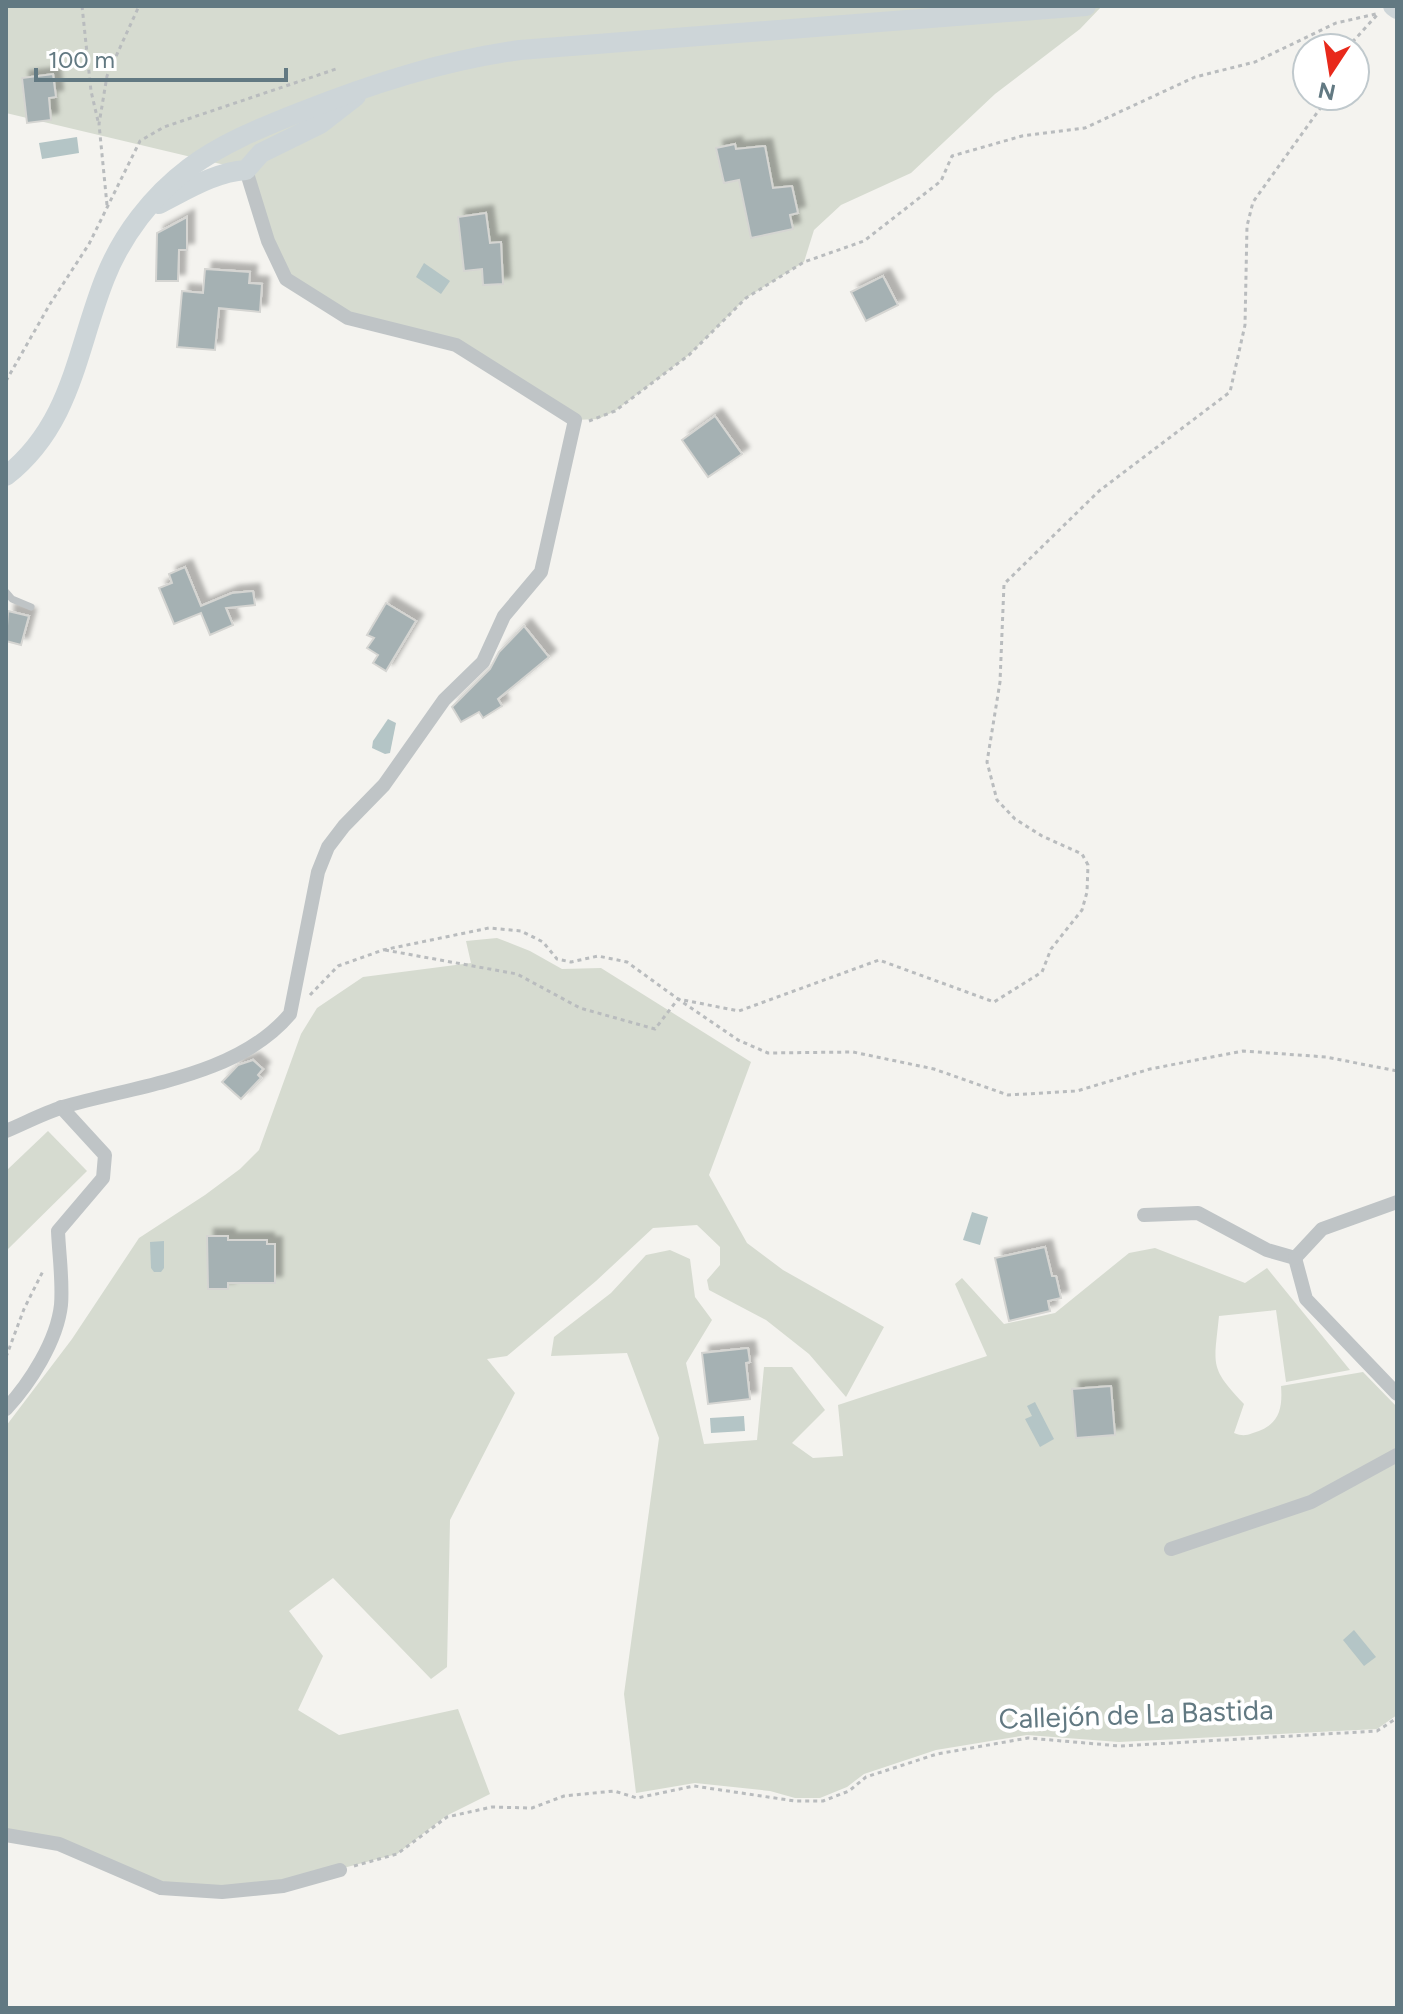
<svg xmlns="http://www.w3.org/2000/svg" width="1403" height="2014" font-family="Figtree,sans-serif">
  <defs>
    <filter id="shadow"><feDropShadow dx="7" dy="-7" stdDeviation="2" flood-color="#0004"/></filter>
  </defs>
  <rect width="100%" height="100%" fill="#f4f3ef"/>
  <!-- green -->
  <g fill="#d6dbd0">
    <polygon points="6,6 1102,6 1080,29 995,94 911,173 841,205 814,230 804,262 746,298 689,355 615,411 598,419 575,420 456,345 348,318 286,279 246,170 6,113"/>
    <polygon points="497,938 530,951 562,969 601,968 751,1062 709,1175 747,1243 783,1270 884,1327 846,1397 809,1354 766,1320 709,1290 707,1280 720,1265 720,1247 697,1225 653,1228 596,1281 507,1356 487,1359 515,1393 450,1520 447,1667 431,1679 333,1578 289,1611 323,1656 298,1710 339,1735 458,1709 490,1794 446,1816 397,1854 282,1884 161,1886 60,1843 6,1834 6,1426 72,1339 139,1238 205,1195 240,1169 259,1150 301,1034 317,1008 363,977 471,963 466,941"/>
    <polygon points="48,1131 87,1171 6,1251 6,1171"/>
    <path d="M 1155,1248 L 1245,1283 L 1267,1268 L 1350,1370 L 1286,1382 L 1276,1310 L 1219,1316 C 1214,1366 1209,1367 1244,1404 L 1234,1433 C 1242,1436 1245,1436 1253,1433 C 1278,1426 1283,1411 1281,1386 L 1363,1372 L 1397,1407 L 1397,1715 L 1377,1729 L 1119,1742 L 1027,1735 L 936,1750 L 864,1774 L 847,1787 L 820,1798 L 795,1798 L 770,1791 L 695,1783 L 636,1793 L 624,1694 L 659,1438 L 627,1353 L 551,1356 L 554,1337 L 611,1293 L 646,1255 L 670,1250 L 690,1259 L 695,1297 L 712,1320 L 686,1363 L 704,1444 L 757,1440 L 764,1367 L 792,1367 L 825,1410 L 792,1443 L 813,1458 L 843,1456 L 838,1405 L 987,1356 L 955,1284 L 962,1278 L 1004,1324 L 1055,1313 L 1129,1253 Z"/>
  </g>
  <!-- water -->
  <g fill="#b4c5c6">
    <polygon points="77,137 79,153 42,159 39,143"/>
    <polygon points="424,263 450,281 441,294 416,277"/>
    <polygon points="388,719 396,723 390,753 385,754 372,748 373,741"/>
    <polygon points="972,1212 988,1217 980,1245 963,1240"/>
    <polygon points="164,1241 164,1268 161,1272 154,1272 151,1268 150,1242"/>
    <polygon points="1035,1402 1054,1439 1040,1447 1025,1419 1032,1416 1027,1406"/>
    <polygon points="744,1416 745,1431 711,1433 710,1418"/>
    <polygon points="1354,1630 1376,1657 1364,1666 1343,1640"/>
  </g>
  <!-- building -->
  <g fill="#a5b1b3" stroke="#d5d5d2" stroke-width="2" filter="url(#shadow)">
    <polygon points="53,74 56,97 49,98 51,120 27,123 22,78"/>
    <polygon points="735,144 736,149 765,146 773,188 792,186 798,213 790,215 793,229 751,238 739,180 724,183 716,148"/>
    <polygon points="486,213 490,243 501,242 503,284 483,285 482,269 464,271 458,217"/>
    <polygon points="187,217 187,250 179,250 178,281 156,281 157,233"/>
    <polygon points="205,269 250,272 249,283 262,284 260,312 219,308 215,350 177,347 182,291 203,293"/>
    <polygon points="883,276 898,305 866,321 851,292"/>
    <polygon points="715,416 742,454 708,477 682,440"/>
    <polygon points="185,567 201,606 232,593 253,591 255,605 226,608 233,625 210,635 201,613 174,624 159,588 172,583 169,574"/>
    <polygon points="386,603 416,621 386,671 373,663 378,655 367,648 374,638 367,635"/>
    <polygon points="8,611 29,616 21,645 6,641"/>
    <polygon points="524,626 549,657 498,699 502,706 483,718 479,712 461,722 452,707 490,669 499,652"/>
    <polygon points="253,1060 263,1069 258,1075 261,1078 241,1099 222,1082 238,1065"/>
    <polygon points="207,1236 228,1236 228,1240 267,1240 267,1244 275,1244 275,1283 228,1283 228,1289 208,1289"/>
    <polygon points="1045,1247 1052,1276 1056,1276 1061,1298 1048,1301 1050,1311 1009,1321 995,1258"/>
    <polygon points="748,1348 750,1362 746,1363 750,1399 708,1404 702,1353"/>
    <polygon points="1111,1386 1115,1435 1076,1438 1072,1389"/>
  </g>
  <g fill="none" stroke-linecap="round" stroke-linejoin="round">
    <!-- path -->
    <g stroke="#b9bcbe" stroke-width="3" stroke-dasharray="4 4" stroke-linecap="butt">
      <polyline points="82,6 91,91 98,121"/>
      <polyline points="1347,48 1377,15"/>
      <polyline points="107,205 99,124 107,76 139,6"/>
      <polyline points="6,381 50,304 89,244 140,141 164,127 339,68"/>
      <polyline points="589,421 615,411 689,355 746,298 804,262 864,241 941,181 952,156 1022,136 1085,128 1195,77 1255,62 1336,23 1376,14"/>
      <polyline points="385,950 517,974 580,1008 655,1029 678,999 738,1040 768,1053 853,1052 934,1069 1008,1095 1077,1091 1150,1069 1243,1051 1326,1057 1397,1071"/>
      <polyline points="310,995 338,966 383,950 489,928 521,931 543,942 557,959 571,962 598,956 627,962 678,999 739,1011 879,960 994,1002 1042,972 1051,949 1082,910 1087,892 1088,865 1082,854 1042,836 1015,819 997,800 987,762 1000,682 1004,584 1099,491 1230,392 1245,325 1247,226 1253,202 1329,96"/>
      <polyline points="6,1357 24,1309 44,1269"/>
      <polyline points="354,1866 397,1854 447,1817 492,1807 532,1808 564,1796 614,1791 637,1798 694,1786 795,1801 823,1801 849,1791 866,1777 937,1754 1028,1738 1120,1746 1377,1731 1397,1718"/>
    </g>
    <!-- service -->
    <polyline stroke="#bfc4c6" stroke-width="7" points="6,592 12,599 31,607"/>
    <!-- minor -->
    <g stroke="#bfc4c6" stroke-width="14">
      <path d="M 6,1131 C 25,1123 44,1113 63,1107 C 137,1085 237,1077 290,1014 L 318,872 L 328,847 L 344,826 L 384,785 L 444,700 L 483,662 L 504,616 L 541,572 L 575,420 L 456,345 L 348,318 L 286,279 L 268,241 L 246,170"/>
      <polyline points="1144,1215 1198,1213 1267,1250 1295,1258"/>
      <polyline points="1295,1258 1306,1299 1397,1394"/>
      <polyline points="1295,1258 1322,1229 1397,1202"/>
      <path d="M 6,1409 C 30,1383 57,1341 61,1305 C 63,1281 59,1255 58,1231 L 103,1178 L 105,1155 L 61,1107"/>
      <polyline points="1171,1549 1311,1502 1397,1455"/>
      <polyline points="6,1835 59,1844 161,1888 222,1892 283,1886 340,1870"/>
    </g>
    <!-- secondary -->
    <g stroke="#cdd5d8" stroke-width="20">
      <polyline points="1393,6 1397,9"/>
      <path d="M 159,204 C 187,190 215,172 246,170 L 261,153 L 320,124 L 356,96"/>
      <path d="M 6,476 C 72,424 76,351 105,278 C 122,235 152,196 189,168 C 221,144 260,128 298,113 C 371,84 442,61 520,50 L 1086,6"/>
    </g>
  </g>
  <g text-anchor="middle" stroke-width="8" stroke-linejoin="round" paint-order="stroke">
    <!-- street labels -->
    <g font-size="28" fill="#627982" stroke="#fff">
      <text transform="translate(1136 1714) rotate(-2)" y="10">Callejón de La Bastida</text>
    </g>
  </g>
  <!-- border -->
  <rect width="1403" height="2014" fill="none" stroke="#627982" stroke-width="16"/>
  <!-- north arrow -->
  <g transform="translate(1331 72) rotate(192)"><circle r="38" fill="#ffffff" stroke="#c0c9cd" stroke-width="2"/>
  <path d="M0-6L14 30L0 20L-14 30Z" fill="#e8291b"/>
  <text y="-12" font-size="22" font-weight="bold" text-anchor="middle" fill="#627982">N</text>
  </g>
  <!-- scale -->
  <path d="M36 68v12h250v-12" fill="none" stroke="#627982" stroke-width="4"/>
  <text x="48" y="68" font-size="24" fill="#627982" stroke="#ffffff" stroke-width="6" paint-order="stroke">100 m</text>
</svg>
